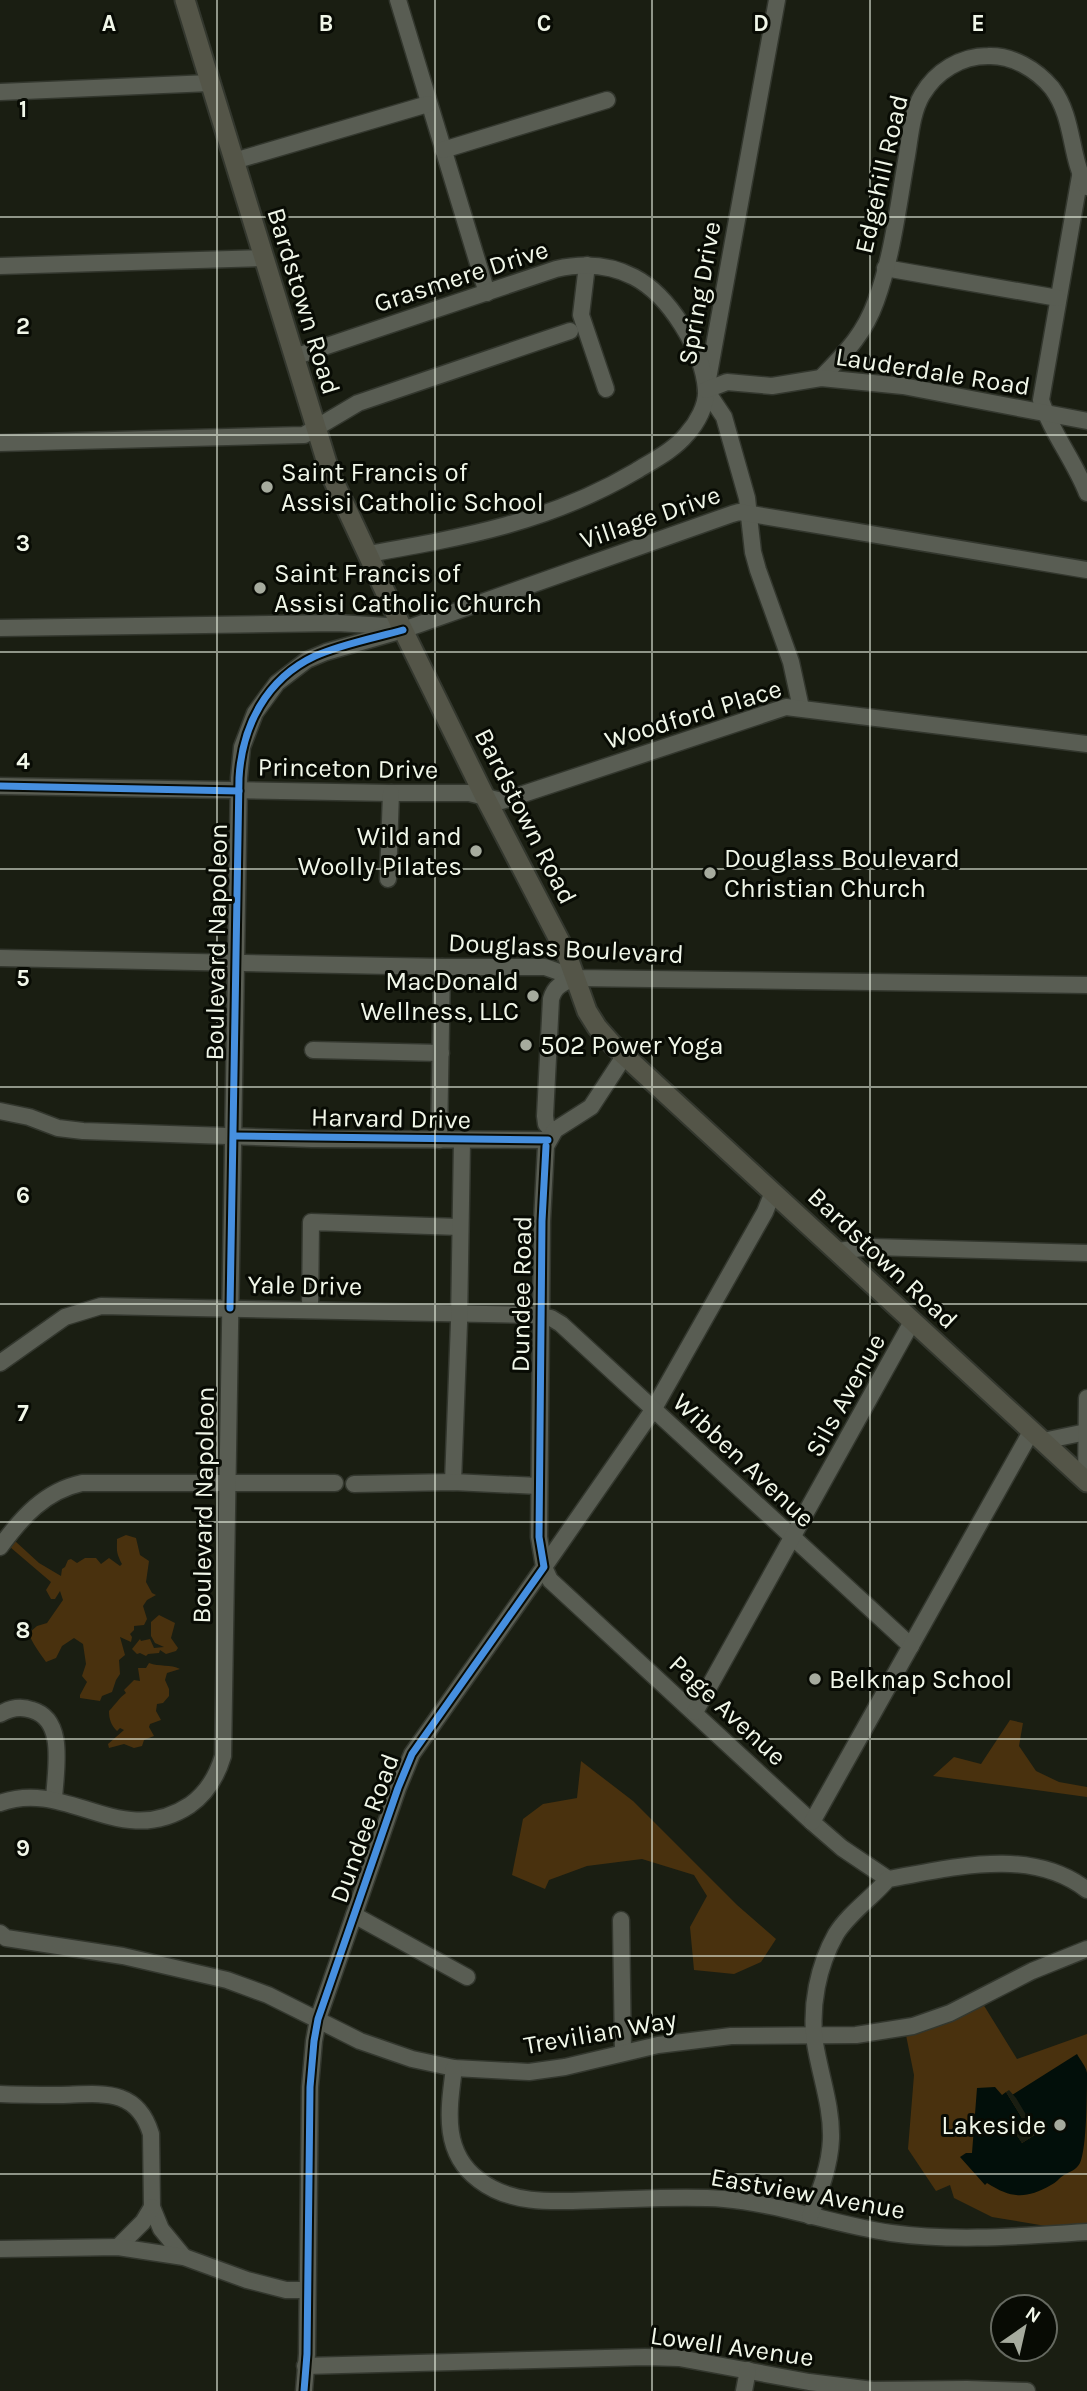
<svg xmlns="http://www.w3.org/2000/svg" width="1087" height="2391" font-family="Karla,sans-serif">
  <rect width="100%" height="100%" fill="#1a1e12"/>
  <!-- green -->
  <g fill="#49310e">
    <path d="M 126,1535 L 136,1538 L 140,1555 L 149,1561 L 146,1582 L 152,1593 L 156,1595 L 147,1600 L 143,1606 L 147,1619 L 144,1625 L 134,1626 L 134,1630 L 130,1634 L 132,1637 L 131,1642 L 120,1637 L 125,1655 L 119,1660 L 120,1674 L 116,1680 L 112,1692 L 102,1696 L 100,1701 L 80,1698 L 80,1695 L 87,1682 L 82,1676 L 86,1664 L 83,1644 L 74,1638 L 62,1646 L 56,1658 L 46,1662 C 40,1653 31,1642 29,1633 L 37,1626 L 47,1623 L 63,1600 L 60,1591 L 55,1599 L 51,1599 L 46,1590 L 51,1582 L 10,1547 L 15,1541 L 39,1563 L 61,1576 L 62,1569 L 65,1567 L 68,1560 L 71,1559 L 77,1563 L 85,1558 L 96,1558 L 101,1564 L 109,1558 L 120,1566 L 122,1564 C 116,1552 117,1552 117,1539 Z"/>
    <polygon points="159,1615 175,1623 171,1638 178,1648 176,1651 166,1654 160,1650 159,1653 148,1654 146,1656 140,1653 137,1654 132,1649 140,1639 141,1641 150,1639 154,1648 164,1647 155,1643 151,1636 151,1622"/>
    <path d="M 149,1663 C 159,1667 171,1664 180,1669 L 167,1673 L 165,1680 L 169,1689 L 169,1696 L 163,1703 L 157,1704 L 156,1711 L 161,1720 L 150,1724 L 149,1727 L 154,1736 L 144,1740 L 142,1746 L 134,1748 L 124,1744 L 109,1748 L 108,1744 L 124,1730 L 120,1728 L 117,1731 C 111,1725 109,1719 109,1711 C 115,1705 119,1698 126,1693 L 124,1690 L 134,1680 L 140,1681 L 138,1668 L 146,1668 Z"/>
    <polygon points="1010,1720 1023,1723 1019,1746 1036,1771 1059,1782 1087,1787 1087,1797 933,1776 954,1757 981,1764"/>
    <polygon points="581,1761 633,1801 737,1905 776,1939 761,1962 734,1974 694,1970 690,1927 707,1896 694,1875 642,1859 587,1866 549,1880 545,1889 512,1875 523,1819 543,1804 577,1798"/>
    <polygon points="983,2004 1017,2059 1087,2034 1087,2223 1046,2226 992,2217 954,2198 950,2185 936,2191 908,2149 914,2075 906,2035"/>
  </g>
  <!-- water -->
  <path fill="#020f0a" d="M 1077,2054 C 1080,2060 1086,2066 1087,2073 C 1087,2090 1087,2148 1080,2163 C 1075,2171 1071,2171 1064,2175 C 1059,2178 1056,2183 1051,2185 C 1026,2199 1012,2199 987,2183 L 985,2185 L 960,2157 L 966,2153 L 972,2153 L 977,2088 L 995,2087 L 1002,2095 L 1006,2092 L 1025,2123 L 1014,2131 L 1022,2143 L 1041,2131 L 1035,2129 L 1012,2095 Z"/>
  <!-- pier -->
  <polygon fill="#1a1e12" points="1009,2090 1016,2098 1034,2128 1038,2126 1041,2131 1022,2143 1014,2131 1025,2123 1006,2092"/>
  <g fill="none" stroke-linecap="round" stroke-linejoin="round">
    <defs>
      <g id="minor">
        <polyline points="398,0 487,293"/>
        <polyline points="777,0 706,390 724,417 747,498 753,552 758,570 791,662 801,708"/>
        <polyline points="0,92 210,83"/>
        <polyline points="443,150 607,100"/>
        <polyline points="234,161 428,104"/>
        <path d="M 1080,176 L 1041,400 C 1051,432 1074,460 1087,493"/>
        <polyline points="587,265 581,315 606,389"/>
        <polyline points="0,266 262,258"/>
        <polyline points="885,268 1058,298"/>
        <path d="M 294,357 L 556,269 C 583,263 609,264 634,277 C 669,295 703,350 706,390 C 707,405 697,423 687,434 C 674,450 654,460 636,471 C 550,522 465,537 368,554"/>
        <path d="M 821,378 C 845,353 864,335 876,301 C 892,257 898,208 906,161 C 910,140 911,114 922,95 C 936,71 961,56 988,56 C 1012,55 1036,69 1052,88 C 1075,119 1069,157 1087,187"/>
        <polyline points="706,390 727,382 772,386 821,378 903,386 1087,421"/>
        <polyline points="0,443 304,435 358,403 570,331"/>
        <polyline points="0,628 337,623 388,626 401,630"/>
        <polyline points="0,786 391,793 469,793 502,801 786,707 1087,744"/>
        <polyline points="388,879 391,793"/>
        <polyline points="0,958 442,967 545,967 576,978 1087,985"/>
        <polyline points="313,1050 441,1053"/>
        <polyline points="0,1111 29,1117 58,1128 83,1131 312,1139 548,1140"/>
        <path d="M 553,1132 L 546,1124 L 545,1116 L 551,999 C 555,985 563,983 576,978"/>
        <polyline points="439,1140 442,967"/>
        <polyline points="773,1192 765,1212 653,1410 544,1567 550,1580 812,1822 842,1848 888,1879"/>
        <polyline points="837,1251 872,1247 1087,1253"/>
        <polyline points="310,1310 311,1222 460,1227"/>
        <polyline points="0,1363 65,1317 101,1306 535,1315 551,1318 561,1324 911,1646"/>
        <polyline points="1043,1441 1086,1432"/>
        <polyline points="1086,1481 1087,1398"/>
        <polyline points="453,1482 459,1323 462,1141"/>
        <polyline points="354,1484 453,1482 539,1486"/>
        <path d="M 0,1547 C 22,1517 45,1491 82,1483 L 335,1483"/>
        <polyline points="695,1712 913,1320"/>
        <path d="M 0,1714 C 10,1708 21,1706 32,1710 C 67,1720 55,1772 54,1800"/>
        <path d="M 0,1803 C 67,1778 121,1851 190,1805 C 207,1793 217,1776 223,1756 L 239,778 L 242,747 L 255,713 L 277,683 L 307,660 L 326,652 L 403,630 L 732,514 L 739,512 L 1087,570"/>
        <polyline points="812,1822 1032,1430"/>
        <polyline points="354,1915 467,1977"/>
        <polyline points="621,1920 623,2052"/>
        <polyline points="0,1933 6,1938 123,1956 227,1980 268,1995 360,2041 412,2059 454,2068 529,2072 565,2067 658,2045 731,2036 856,2035 913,2026 950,2013 1032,1971 1087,1949"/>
        <path d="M 454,2068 C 449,2108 441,2152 479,2180 C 514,2207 561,2201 602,2200 C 642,2199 684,2196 724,2199 C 781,2204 835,2225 891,2233 C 956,2242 1022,2236 1087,2232"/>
        <path d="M 0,2094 C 20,2095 41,2095 61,2095 C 101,2094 137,2087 151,2134 L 152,2207 L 161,2229 L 184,2257"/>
        <path d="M 810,2216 C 820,2191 830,2166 831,2139 C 832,2106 820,2075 815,2043 C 810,2006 818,1966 836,1934 C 849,1913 872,1898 888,1879 C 952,1868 1031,1846 1087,1890"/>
        <polyline points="118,2247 143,2222 152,2207"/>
        <polyline points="0,2249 118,2247 184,2257 247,2280 286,2290 307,2290"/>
        <polyline points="305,2366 645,2357 679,2358 809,2382 873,2390 967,2389 1027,2391"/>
        <polyline points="304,2391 307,2354 310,2087 314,2041 318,2019 398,1788 412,1754 544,1567 539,1537 542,1221 546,1146 555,1130 591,1107 625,1055"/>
        <polyline points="744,2391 748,2370"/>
      </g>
      <polyline id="major" points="185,0 330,473 403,630 485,797 567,955 587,1011 597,1027 612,1044 1087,1482"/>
    </defs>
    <!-- minor casing -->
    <use href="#minor" stroke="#33372e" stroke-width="19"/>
    <!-- major casing -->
    <use href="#major" stroke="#33372e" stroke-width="23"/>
    <!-- minor -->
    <use href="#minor" stroke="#595d53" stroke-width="16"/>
    <!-- major -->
    <use href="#major" stroke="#545548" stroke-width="19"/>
    <defs>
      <g id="cycleway">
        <polyline points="0,786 239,791"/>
        <polyline points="234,1136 548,1140"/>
        <path d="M 230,1308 L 239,778 C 242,726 266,679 315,656 C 342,644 374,638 403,630"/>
        <polyline points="304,2391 307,2354 310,2087 314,2041 318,2019 398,1788 412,1754 544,1567 539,1537 542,1221 546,1146"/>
      </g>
    </defs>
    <!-- cycleway casing -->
    <use href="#cycleway" stroke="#080b04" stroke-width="11"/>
    <!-- cycleway -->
    <use href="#cycleway" stroke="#468fdf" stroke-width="7"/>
  </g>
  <!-- grid -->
  <path fill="none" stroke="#f1f7e9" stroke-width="2" stroke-opacity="0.55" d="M 217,0 L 217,2391M 435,0 L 435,2391M 652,0 L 652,2391M 870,0 L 870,2391M 0,217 L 1087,217M 0,435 L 1087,435M 0,652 L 1087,652M 0,869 L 1087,869M 0,1087 L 1087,1087M 0,1304 L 1087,1304M 0,1522 L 1087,1522M 0,1739 L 1087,1739M 0,1956 L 1087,1956M 0,2174 L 1087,2174"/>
  <!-- markers -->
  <g fill="#a6ab9e" stroke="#080b04" stroke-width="2.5">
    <circle cx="267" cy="487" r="7"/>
    <circle cx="260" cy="588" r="7"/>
    <circle cx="476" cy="851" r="7"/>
    <circle cx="710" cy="873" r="7"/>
    <circle cx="533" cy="996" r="7"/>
    <circle cx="526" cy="1045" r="7"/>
    <circle cx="815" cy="1679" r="7"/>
    <circle cx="1060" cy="2125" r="7"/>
  </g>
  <g text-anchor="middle" stroke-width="6" stroke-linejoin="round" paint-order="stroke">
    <!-- street labels -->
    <g font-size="26" fill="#f1f7e9" stroke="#080b04">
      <text transform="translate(881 174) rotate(-77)" y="9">Edgehill Road</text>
      <text transform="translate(461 276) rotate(-18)" y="9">Grasmere Drive</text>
      <text transform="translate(699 293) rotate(-80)" y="9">Spring Drive</text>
      <text transform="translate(304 301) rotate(73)" y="9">Bardstown Road</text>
      <text transform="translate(933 371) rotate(9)" y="9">Lauderdale Road</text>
      <text transform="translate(650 517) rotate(-19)" y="9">Village Drive</text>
      <text transform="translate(693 714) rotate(-17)" y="9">Woodford Place</text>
      <text transform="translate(348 768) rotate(1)" y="9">Princeton Drive</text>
      <text transform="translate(526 816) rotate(63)" y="9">Bardstown Road</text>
      <text transform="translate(216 942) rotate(-89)" y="9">Boulevard Napoleon</text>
      <text transform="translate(566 948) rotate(3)" y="9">Douglass Boulevard</text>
      <text transform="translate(391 1118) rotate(1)" y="9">Harvard Drive</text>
      <text transform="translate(883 1258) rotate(43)" y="9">Bardstown Road</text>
      <text transform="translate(305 1285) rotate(1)" y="9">Yale Drive</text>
      <text transform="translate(521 1294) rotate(-89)" y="9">Dundee Road</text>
      <text transform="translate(845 1395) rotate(-61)" y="9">Sils Avenue</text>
      <text transform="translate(744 1460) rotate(43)" y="9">Wibben Avenue</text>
      <text transform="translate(203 1505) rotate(-89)" y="9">Boulevard Napoleon</text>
      <text transform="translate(728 1710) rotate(43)" y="9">Page Avenue</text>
      <text transform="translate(364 1828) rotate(-70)" y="9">Dundee Road</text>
      <text transform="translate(600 2032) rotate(-10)" y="9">Trevilian Way</text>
      <text transform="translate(808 2193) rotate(10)" y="9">Eastview Avenue</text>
      <text transform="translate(732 2346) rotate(8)" y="9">Lowell Avenue</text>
    </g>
    <!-- poi labels -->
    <g font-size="26" fill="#f1f7e9" stroke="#080b04" text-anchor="start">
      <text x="281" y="481">Saint Francis of<tspan x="281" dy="30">Assisi Catholic School</tspan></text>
      <text x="274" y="582">Saint Francis of<tspan x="274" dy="30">Assisi Catholic Church</tspan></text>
      <text x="462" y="845" text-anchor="end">Wild and<tspan x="462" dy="30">Woolly Pilates</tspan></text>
      <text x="724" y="867">Douglass Boulevard<tspan x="724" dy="30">Christian Church</tspan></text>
      <text x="519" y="990" text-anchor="end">MacDonald<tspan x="519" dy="30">Wellness, LLC</tspan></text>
      <text x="540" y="1054">502 Power Yoga</text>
      <text x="829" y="1688">Belknap School</text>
      <text x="1046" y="2134" text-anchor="end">Lakeside</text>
    </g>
  </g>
  <g font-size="23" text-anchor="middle" font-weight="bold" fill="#f1f7e9" stroke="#080b04" stroke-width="6" stroke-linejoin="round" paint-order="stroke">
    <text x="109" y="31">A</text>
    <text x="326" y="31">B</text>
    <text x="544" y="31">C</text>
    <text x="761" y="31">D</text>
    <text x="978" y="31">E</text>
    <text x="23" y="117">1</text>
    <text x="23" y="334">2</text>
    <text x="23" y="551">3</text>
    <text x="23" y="769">4</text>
    <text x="23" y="986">5</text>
    <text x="23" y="1203">6</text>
    <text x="23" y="1421">7</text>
    <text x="23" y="1638">8</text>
    <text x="23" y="1856">9</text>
  </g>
  <!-- north arrow -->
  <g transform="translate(1024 2328) rotate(34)"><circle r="33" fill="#080b04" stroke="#656960" stroke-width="2"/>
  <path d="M0-5L12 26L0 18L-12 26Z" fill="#a6ab9e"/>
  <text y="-10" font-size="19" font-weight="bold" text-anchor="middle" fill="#f1f7e9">N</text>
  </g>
</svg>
